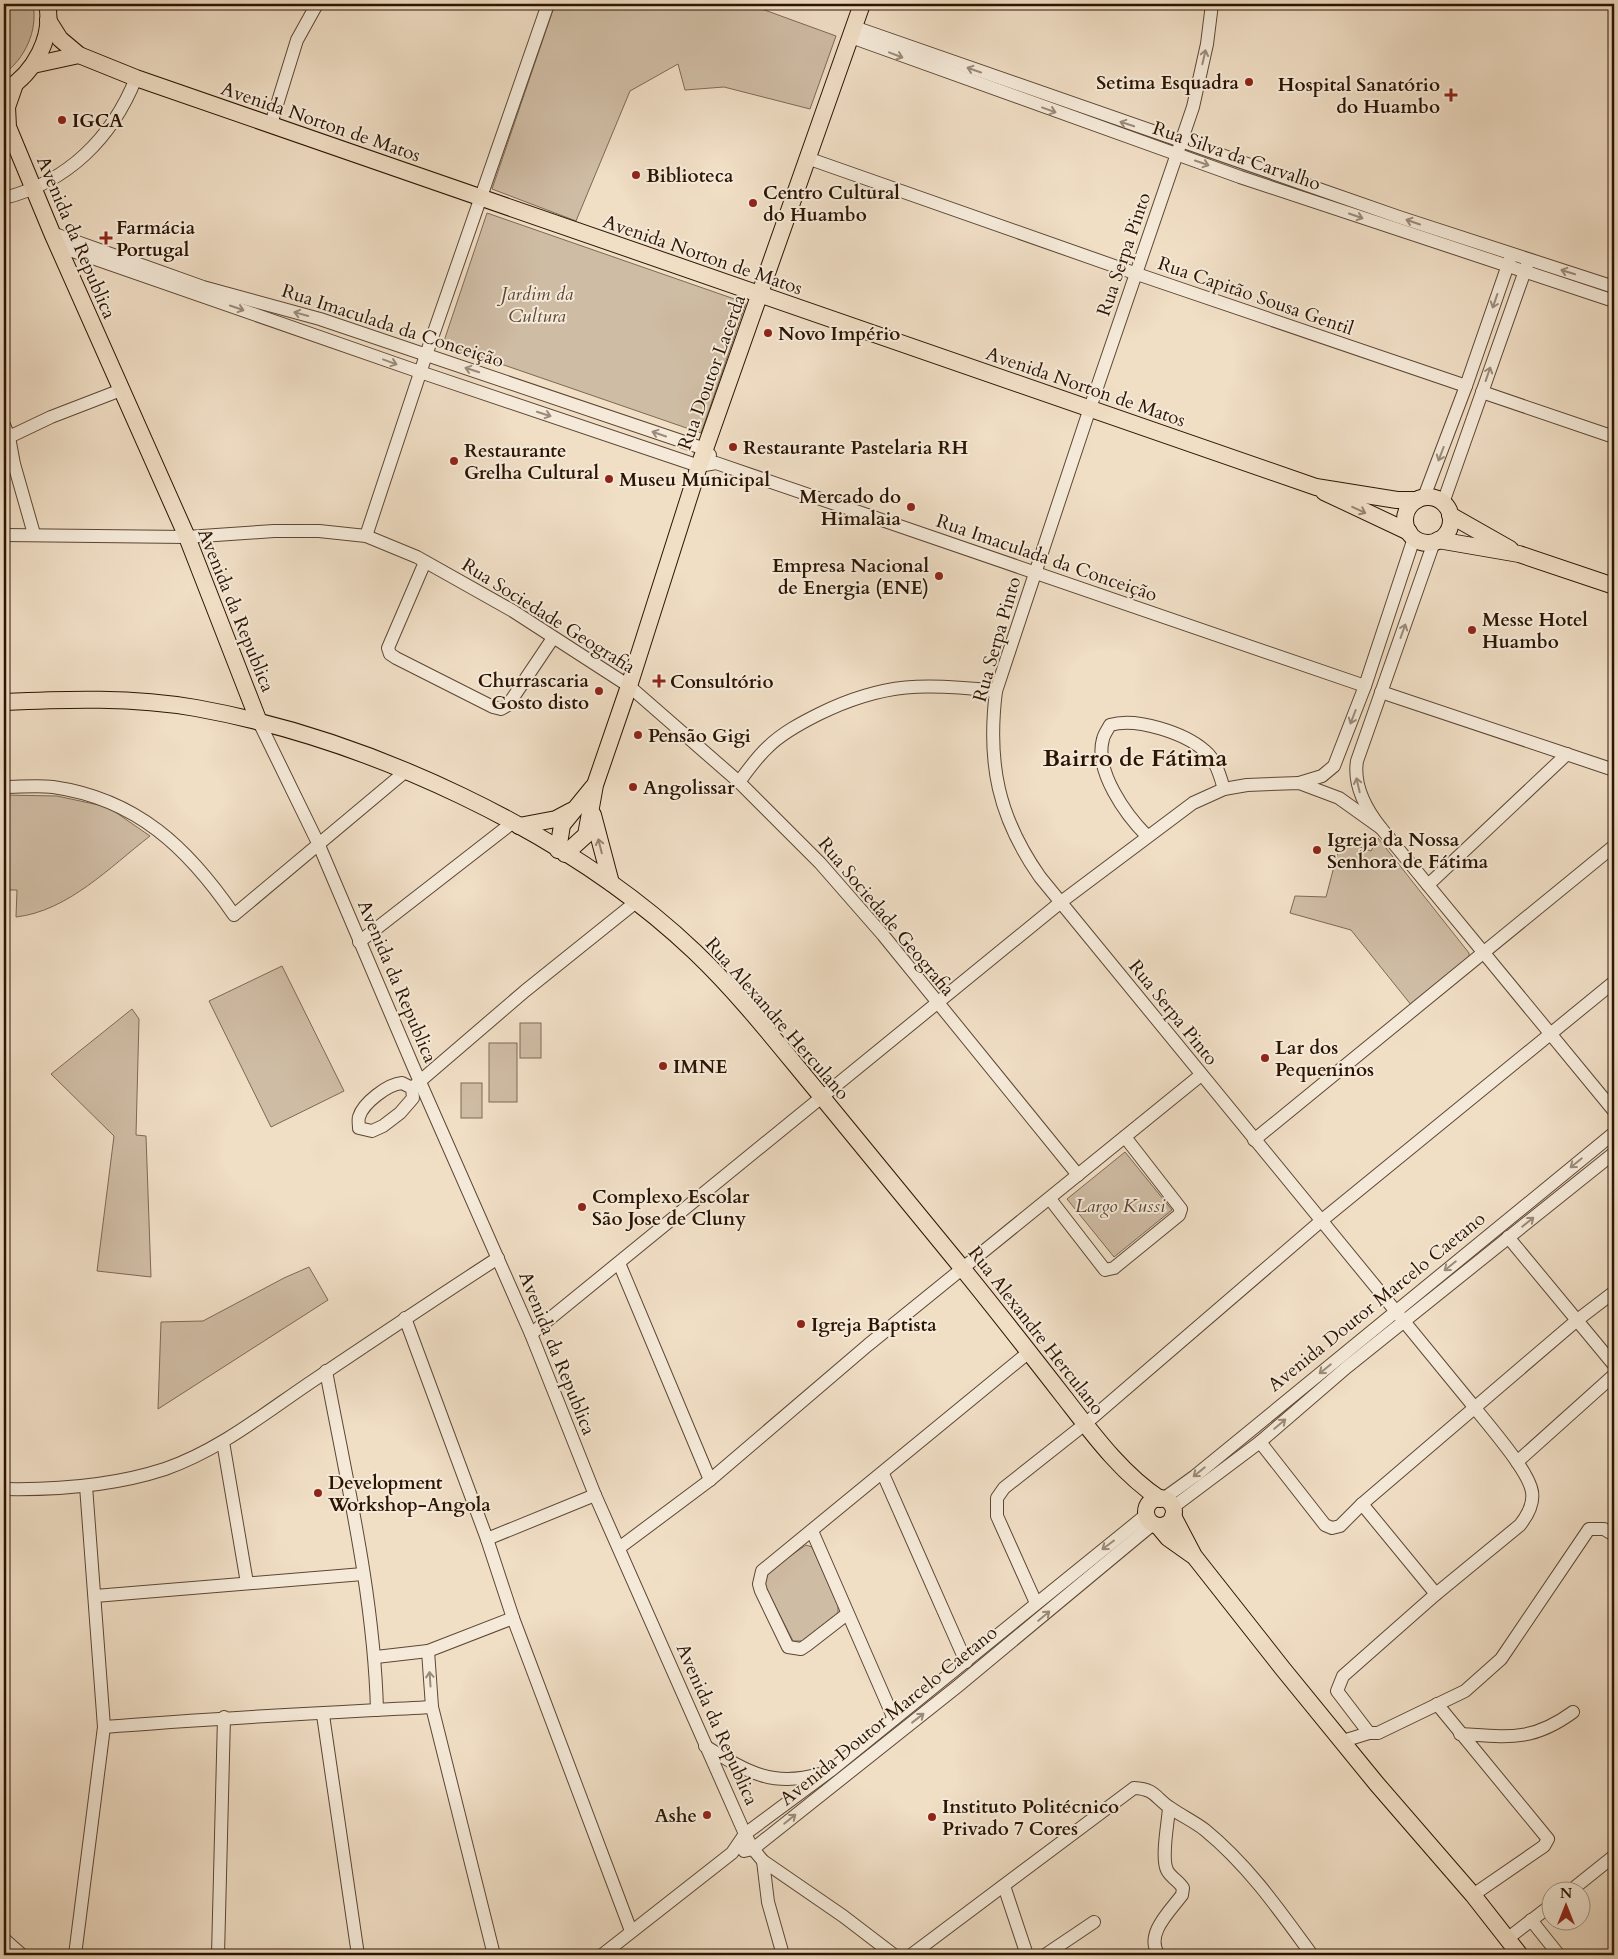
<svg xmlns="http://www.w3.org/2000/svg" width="1618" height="1959" font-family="Cardo,serif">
  <rect width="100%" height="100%" fill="#f0dec5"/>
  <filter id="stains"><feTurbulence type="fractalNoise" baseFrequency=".004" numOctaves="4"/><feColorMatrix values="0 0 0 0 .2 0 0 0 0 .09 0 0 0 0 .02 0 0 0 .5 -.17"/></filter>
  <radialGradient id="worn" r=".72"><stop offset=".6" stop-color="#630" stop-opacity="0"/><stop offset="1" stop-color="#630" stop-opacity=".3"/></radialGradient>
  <!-- green -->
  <g fill="#cfbca4" stroke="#7e6854">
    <path d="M 4,4 L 33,4 C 38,31 25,58 4,74 Z"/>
    <polygon points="555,4 748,4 836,36 810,109 724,87 685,90 678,64 630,91 576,221 492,189"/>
    <polygon points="487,213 746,303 701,433 443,344"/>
    <path d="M 4,795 L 57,796 L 108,807 L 150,836 C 110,867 68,911 16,917 L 17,890 L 4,890 Z"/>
    <polygon points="1378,838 1469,953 1469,960 1412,1006 1351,930 1290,913 1295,896 1326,897 1341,840 1371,851"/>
    <polygon points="282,966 344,1091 271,1127 209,1001"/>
    <polygon points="132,1009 139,1019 136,1135 146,1136 151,1277 97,1271 114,1136 51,1074"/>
    <rect x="520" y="1023" width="21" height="35"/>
    <rect x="489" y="1043" width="28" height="59"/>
    <rect x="461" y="1083" width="21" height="35"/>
    <polygon points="1125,1152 1172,1210 1114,1257 1067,1199"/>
    <polygon points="309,1267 328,1300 158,1409 161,1322 203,1321 284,1278"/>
    <polygon points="806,1545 812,1547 838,1606 838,1613 802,1641 793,1641 762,1580 770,1570"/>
  </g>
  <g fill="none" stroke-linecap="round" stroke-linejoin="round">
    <defs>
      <g id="minor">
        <path d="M 1212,4 L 1207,44 L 1193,107 L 1090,408 L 996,691 C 987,763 998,817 1040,877 L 1475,1408 C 1489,1426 1529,1471 1532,1492 C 1534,1504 1527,1516 1520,1525 L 1436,1594 L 1343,1676 L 1337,1691 L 1369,1733 L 1343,1741"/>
        <polyline points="854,27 1399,217 1614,287"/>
        <polyline points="851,37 1240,177 1614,301"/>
        <polyline points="271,124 297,40 317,4"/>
        <polyline points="807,158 1137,274 1466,386"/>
        <path d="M 4,198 C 68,182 112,138 136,78"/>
        <polyline points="52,233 203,287 320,319 705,449 710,455"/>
        <polyline points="58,246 420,372 699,466 716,463 1365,686"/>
        <polyline points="1482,392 1614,437"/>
        <polyline points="4,425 9,437 14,464 34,534"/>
        <polyline points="9,437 51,417 121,390"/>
        <polyline points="1424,497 1466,386 1510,259"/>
        <polyline points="1443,503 1527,265"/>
        <polyline points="4,535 187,537 274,531 319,531 366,536 417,557 513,611 629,686 739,782 820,863 883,935 1078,1175"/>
        <polyline points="366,536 426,355 548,4"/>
        <path d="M 1434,542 L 1357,761 C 1353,786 1366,809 1381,828 L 1614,1111"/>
        <polyline points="425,562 388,648 390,654 396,658 493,707 501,709 508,705 553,638"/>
        <polyline points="1381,692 1614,770"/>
        <polyline points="259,722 318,843 413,1066 531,1334 595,1495 745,1834 753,1849 763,1861 843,1916 894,1955"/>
        <path d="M 739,782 C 748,770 757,757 768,747 C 782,733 801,723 819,714 C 884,682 926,683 996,691"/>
        <polyline points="1299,783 1322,776 1334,766 1365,686 1414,538"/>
        <path d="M 4,787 C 20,787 37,785 53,787 C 137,799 188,848 234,915 L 406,771"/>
        <path d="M 1147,836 C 1126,815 1094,771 1103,739 C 1104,734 1108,729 1110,725 C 1136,717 1185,733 1205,751 C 1216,760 1220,776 1224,789"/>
        <polyline points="1428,885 1567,754"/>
        <polyline points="359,942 512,823"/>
        <path d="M 402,1083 L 412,1088 L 413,1098 L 400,1113 L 383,1126 L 372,1131 L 359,1128 C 359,1125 358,1120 359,1117 C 363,1103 388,1084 402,1083 Z"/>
        <polyline points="412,1088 525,991 636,902"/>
        <polyline points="1254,1140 1614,846"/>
        <polyline points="1050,1199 1105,1270 1114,1268 1179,1215 1181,1209 1125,1137"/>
        <polyline points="1508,1237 1614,1365"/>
        <polyline points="619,1263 710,1480"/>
        <polyline points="405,1318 487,1539 513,1618 631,1931"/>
        <polyline points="531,1334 1061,902 1193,803 1224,789 1247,785 1299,783 1339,798 1381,828"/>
        <path d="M 326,1371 C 347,1483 374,1596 377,1710"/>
        <polyline points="223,1442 247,1583"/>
        <polyline points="1260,1442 1325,1525 1332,1528 1340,1526 1362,1504 1576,1321 1614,1292"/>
        <polyline points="1517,1462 1614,1375"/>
        <polyline points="883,1474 966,1662"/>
        <path d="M 4,1489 C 58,1490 113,1486 165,1469 C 220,1450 266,1412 314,1380 C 375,1339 436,1298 498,1258"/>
        <polyline points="1163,1499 1195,1476 1614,1133"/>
        <polyline points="1362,1504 1436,1594"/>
        <polyline points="1172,1508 1260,1442 1347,1367 1614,1153"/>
        <polyline points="812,1531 894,1719"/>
        <polyline points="487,1539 595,1495"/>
        <polyline points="619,1548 710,1480 868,1345 1201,1075"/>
        <polyline points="95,1596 363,1574"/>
        <polyline points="1036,1603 997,1516 997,1498 1004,1488 1085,1424 1321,1221 1614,982"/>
        <polyline points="847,1614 807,1645 801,1649 788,1647 761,1591 759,1584 762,1571 1029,1352"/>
        <polyline points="428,1651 432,1707 494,1955"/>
        <polyline points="376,1657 428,1651 513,1618"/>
        <polyline points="1437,1704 1548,1839 1544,1846 1473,1895"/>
        <polyline points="323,1715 358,1955"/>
        <path d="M 104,1727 C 213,1718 322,1713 432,1707"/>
        <polyline points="1369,1733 1378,1733 1465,1691 1501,1659 1589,1529 1604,1529 1614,1535"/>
        <path d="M 1460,1734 C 1508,1737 1532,1742 1573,1712"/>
        <path d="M 705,1746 C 746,1771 771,1788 820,1774"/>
        <polyline points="744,1851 753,1849 958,1686 1153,1524"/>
        <polyline points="763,1861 768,1902 783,1955"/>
        <polyline points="1004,1886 1027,1955"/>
        <polyline points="1569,1892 1614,1856"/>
        <polyline points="1531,1920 1559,1955"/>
        <polyline points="4,1939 22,1955"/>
        <polyline points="1507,1939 1550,1906"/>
        <polyline points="75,1955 104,1727 86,1486"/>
        <polyline points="218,1955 224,1717"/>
        <polyline points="602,1955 732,1853 745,1834 830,1771 1146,1515"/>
        <path d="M 911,1955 L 1134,1788 C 1157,1789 1155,1799 1172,1809 C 1182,1816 1195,1822 1205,1830 C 1248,1865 1280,1911 1312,1955"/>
        <polyline points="1045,1955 1094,1922"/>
        <path d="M 1159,1955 C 1144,1935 1170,1911 1182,1895 L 1183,1888 C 1179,1881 1170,1877 1167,1870 C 1161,1858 1168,1823 1169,1808"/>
      </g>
      <g id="major">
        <polyline points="48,20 60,39 79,55 136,78 1316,487 1397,500 1417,500"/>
        <polyline points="33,65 79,55"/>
        <polyline points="15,84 7,107 8,127 52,233 187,537 259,722"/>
        <path d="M 6,90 C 34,73 54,37 47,4"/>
        <polyline points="1324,492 1409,532"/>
        <circle cx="1428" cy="520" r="23"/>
        <polyline points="1450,515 1510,549"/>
        <polyline points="1438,540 1519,554 1614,586"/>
        <path d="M 4,702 C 67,699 133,697 196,708 C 368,739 568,831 695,952 C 740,995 778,1044 817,1091 C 864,1149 911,1206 958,1263 C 994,1307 1029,1352 1064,1397 C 1092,1433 1121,1473 1160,1499"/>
        <polyline points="593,815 611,883"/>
        <polyline points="519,826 556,819 571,811"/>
        <polyline points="558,850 562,825 593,787"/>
        <polyline points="565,854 586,835 595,785 629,686 699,466 862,4"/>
        <circle cx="1160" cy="1512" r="14"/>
        <polyline points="1173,1516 1194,1556 1283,1669 1376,1783 1473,1895 1520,1955"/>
        <polyline points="1158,1526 1168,1538 1192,1555"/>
      </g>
    </defs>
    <!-- minor casing -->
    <use href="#minor" stroke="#5d4634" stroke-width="14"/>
    <!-- major casing -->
    <use href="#major" stroke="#2c1403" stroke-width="18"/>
    <!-- minor -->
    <use href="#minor" stroke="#f5ead9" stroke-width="12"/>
    <!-- major -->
    <use href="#major" stroke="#f0dec5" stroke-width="16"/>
  </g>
  <!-- one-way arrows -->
  <defs><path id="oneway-shaft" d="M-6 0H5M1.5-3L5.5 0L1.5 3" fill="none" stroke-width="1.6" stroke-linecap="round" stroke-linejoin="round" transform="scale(1.25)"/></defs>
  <g stroke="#9b8a79">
    <use href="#oneway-shaft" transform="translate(896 55) rotate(21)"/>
    <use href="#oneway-shaft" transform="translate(1204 57) rotate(-77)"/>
    <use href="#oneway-shaft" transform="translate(974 70) rotate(-161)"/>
    <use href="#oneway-shaft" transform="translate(1049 110) rotate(20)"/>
    <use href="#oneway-shaft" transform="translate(1127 124) rotate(-162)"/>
    <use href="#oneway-shaft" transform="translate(1202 163) rotate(19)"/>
    <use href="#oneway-shaft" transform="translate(1356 216) rotate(19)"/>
    <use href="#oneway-shaft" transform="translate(1413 222) rotate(-161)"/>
    <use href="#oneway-shaft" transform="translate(1568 272) rotate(-163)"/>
    <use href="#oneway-shaft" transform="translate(1495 301) rotate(109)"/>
    <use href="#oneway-shaft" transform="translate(237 308) rotate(19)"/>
    <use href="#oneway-shaft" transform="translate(301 314) rotate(-165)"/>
    <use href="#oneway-shaft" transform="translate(390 362) rotate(20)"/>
    <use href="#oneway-shaft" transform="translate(472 370) rotate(-162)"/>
    <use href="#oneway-shaft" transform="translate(1488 374) rotate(-71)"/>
    <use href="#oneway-shaft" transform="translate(544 414) rotate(18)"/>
    <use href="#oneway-shaft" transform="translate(659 434) rotate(-161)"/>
    <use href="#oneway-shaft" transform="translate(1441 454) rotate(111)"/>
    <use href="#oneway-shaft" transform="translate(1403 631) rotate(-70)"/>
    <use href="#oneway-shaft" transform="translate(1353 717) rotate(111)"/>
    <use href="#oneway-shaft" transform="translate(1358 785) rotate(-103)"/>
    <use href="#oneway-shaft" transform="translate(1576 1163) rotate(141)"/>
    <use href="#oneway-shaft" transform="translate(1528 1222) rotate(-39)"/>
    <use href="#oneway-shaft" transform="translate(1450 1266) rotate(141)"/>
    <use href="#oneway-shaft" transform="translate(1325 1369) rotate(141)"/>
    <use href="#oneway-shaft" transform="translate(1280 1424) rotate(-40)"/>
    <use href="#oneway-shaft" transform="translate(1199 1472) rotate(141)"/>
    <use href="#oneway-shaft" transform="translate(1108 1545) rotate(143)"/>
    <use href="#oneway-shaft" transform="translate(1044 1616) rotate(-40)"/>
    <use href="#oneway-shaft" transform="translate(430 1679) rotate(-94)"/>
    <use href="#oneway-shaft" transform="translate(918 1718) rotate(-38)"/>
    <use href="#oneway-shaft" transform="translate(790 1819) rotate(-39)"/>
  </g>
  <g stroke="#98836e">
    <use href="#oneway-shaft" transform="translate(1359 510) rotate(25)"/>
    <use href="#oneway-shaft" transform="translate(600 846) rotate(-104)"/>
  </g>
  <!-- markers -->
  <g fill="#8f2418" stroke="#f5ead9" stroke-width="2">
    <circle cx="1249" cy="82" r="5"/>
    <path d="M1448.5 87.5h5v5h5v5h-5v5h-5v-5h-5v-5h5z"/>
    <circle cx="62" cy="120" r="5"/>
    <circle cx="636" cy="175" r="5"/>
    <circle cx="753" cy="203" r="5"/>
    <path d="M103.5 230.5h5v5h5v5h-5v5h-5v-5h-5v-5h5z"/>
    <circle cx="768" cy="333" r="5"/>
    <circle cx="733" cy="447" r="5"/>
    <circle cx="454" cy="461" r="5"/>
    <circle cx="609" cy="479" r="5"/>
    <circle cx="911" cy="507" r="5"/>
    <circle cx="939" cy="576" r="5"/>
    <circle cx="1472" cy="630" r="5"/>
    <path d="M656.5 673.5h5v5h5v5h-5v5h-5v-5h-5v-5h5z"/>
    <circle cx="599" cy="691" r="5"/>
    <circle cx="638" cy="735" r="5"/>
    <circle cx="633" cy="787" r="5"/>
    <circle cx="1317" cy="850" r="5"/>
    <circle cx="1265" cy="1058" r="5"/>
    <circle cx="663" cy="1066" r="5"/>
    <circle cx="582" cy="1207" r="5"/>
    <circle cx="801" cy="1324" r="5"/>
    <circle cx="318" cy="1493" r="5"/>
    <circle cx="707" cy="1815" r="5"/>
    <circle cx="932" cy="1817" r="5"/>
  </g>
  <g text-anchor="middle" stroke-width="4" stroke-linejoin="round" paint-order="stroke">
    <!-- poi labels -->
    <g font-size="19" font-weight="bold" fill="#2c1403" stroke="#f5ead9" text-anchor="start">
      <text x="1239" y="89" text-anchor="end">Setima Esquadra</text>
      <text x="1440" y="91" text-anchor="end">Hospital Sanatório<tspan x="1440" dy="22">do Huambo</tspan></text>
      <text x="72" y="127">IGCA</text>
      <text x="646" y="182">Biblioteca</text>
      <text x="763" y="199">Centro Cultural<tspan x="763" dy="22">do Huambo</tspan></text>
      <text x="116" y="234">Farmácia<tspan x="116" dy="22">Portugal</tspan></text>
      <text x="778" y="340">Novo Império</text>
      <text x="743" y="454">Restaurante Pastelaria RH</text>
      <text x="464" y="457">Restaurante<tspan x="464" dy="22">Grelha Cultural</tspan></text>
      <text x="619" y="486">Museu Municipal</text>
      <text x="901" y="503" text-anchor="end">Mercado do<tspan x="901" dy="22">Himalaia</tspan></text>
      <text x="929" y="572" text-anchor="end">Empresa Nacional<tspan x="929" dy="22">de Energia (ENE)</tspan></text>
      <text x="1482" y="626">Messe Hotel<tspan x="1482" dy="22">Huambo</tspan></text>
      <text x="589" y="687" text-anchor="end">Churrascaria<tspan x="589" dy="22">Gosto disto</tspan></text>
      <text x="670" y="688">Consultório</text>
      <text x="648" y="742">Pensão Gigi</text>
      <text x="643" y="794">Angolissar</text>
      <text x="1327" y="846">Igreja da Nossa<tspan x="1327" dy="22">Senhora de Fátima</tspan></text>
      <text x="1275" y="1054">Lar dos<tspan x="1275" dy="22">Pequeninos</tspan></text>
      <text x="673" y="1073">IMNE</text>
      <text x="592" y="1203">Complexo Escolar<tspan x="592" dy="22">São Jose de Cluny</tspan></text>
      <text x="811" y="1331">Igreja Baptista</text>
      <text x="328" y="1489">Development<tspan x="328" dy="22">Workshop-Angola</tspan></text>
      <text x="942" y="1813">Instituto Politécnico<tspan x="942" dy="22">Privado 7 Cores</tspan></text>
      <text x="697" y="1822" text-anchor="end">Ashe</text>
    </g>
    <!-- street labels -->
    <g font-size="19" fill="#2c1403" stroke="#f5ead9">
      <text transform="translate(321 121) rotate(19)" y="7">Avenida Norton de Matos</text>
      <text transform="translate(1237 155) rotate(19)" y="7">Rua Silva da Carvalho</text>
      <text transform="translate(77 237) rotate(67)" y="7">Avenida da Republica</text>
      <text transform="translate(703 254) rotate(19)" y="7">Avenida Norton de Matos</text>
      <text transform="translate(1123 254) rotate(-71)" y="7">Rua Serpa Pinto</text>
      <text transform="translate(1256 295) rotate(19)" y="7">Rua Capitão Sousa Gentil</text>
      <text transform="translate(393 325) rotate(18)" y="7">Rua Imaculada da Conceição</text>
      <text transform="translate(711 372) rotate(-70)" y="7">Rua Doutor Lacerda</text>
      <text transform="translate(1086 386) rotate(19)" y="7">Avenida Norton de Matos</text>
      <text transform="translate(1047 557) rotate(19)" y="7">Rua Imaculada da Conceição</text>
      <text transform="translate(237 610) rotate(68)" y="7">Avenida da Republica</text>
      <text transform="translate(549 615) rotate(32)" y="7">Rua Sociedade Geografia</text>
      <text transform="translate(996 639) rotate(-74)" y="7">Rua Serpa Pinto</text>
      <text transform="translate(887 916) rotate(50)" y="7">Rua Sociedade Geografia</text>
      <text transform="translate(398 981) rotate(67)" y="7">Avenida da Republica</text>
      <text transform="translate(1174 1012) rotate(51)" y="7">Rua Serpa Pinto</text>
      <text transform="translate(778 1018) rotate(49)" y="7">Rua Alexandre Herculano</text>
      <text transform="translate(1376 1301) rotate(-39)" y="7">Avenida Doutor Marcelo Caetano</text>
      <text transform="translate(1037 1330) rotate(52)" y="7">Rua Alexandre Herculano</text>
      <text transform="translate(558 1353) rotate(68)" y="7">Avenida da Republica</text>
      <text transform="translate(888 1715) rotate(-39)" y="7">Avenida Doutor Marcelo Caetano</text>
      <text transform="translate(718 1724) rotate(66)" y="7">Avenida da Republica</text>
    </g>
    <!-- park labels -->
    <g font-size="19" font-style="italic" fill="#5d4633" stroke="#f5ead9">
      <text x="537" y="300">Jardim da<tspan x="537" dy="22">Cultura</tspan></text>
      <text x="1120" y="1212">Largo Kussi</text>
    </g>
    <!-- district labels -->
    <g font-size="24" font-weight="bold" fill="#2c1403" stroke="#f5ead9">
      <text x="1135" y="766">Bairro de Fátima</text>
    </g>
  </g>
  <!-- margin -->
  <rect width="1618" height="1959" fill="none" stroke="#f0dec5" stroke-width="20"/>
  <rect x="5" y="5" width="1608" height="1949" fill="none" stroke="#2c1403" stroke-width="2.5"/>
  <rect x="10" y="10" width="1598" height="1939" fill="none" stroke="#2c1403"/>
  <!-- north arrow -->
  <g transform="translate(1566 1906)"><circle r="24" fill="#f5ead9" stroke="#a59483"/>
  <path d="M0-4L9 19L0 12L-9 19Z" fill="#8f2418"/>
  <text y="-8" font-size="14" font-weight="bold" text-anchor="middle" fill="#2c1403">N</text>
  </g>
  <rect width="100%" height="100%" filter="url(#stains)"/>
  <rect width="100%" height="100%" fill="url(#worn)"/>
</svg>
